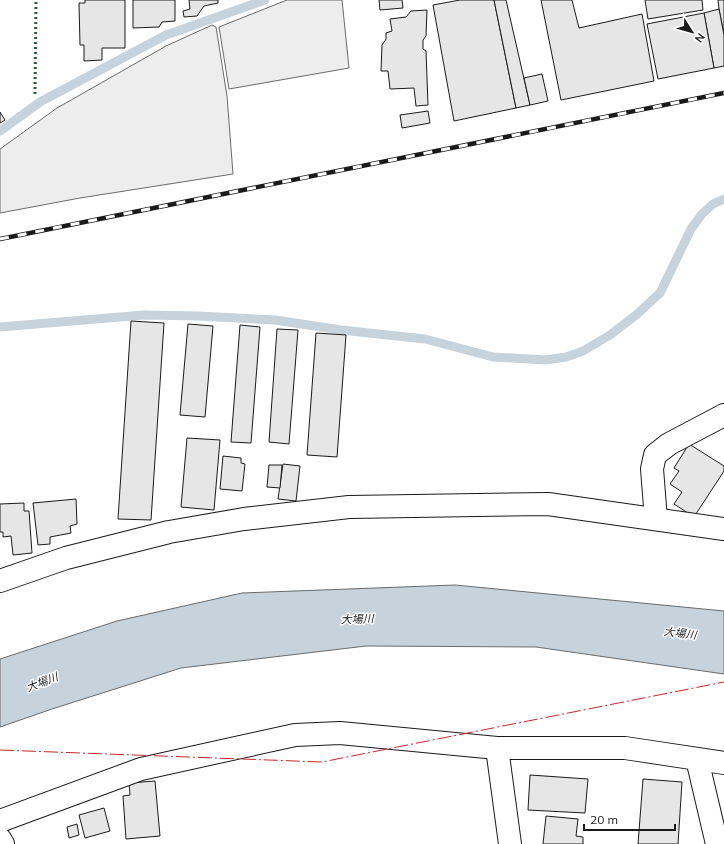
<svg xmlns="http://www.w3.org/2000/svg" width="724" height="844" font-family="Mulish,'Noto Sans JP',sans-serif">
  <rect width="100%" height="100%" fill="#fff"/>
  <!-- parking -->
  <g fill="#ededed" stroke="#6a6a6a">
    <polygon points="287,0 342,0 349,68 229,89 219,27"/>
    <polygon points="212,25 216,27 227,96 233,174 80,198 0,213 0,149 57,108 166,46"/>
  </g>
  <!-- water -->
  <polygon fill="#c6d2dc" stroke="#6a6a6a" points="455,585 724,611 724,674 536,647 366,646 181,668 52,709 0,727 0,659 117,621 242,593"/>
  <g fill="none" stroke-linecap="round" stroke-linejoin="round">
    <!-- stream -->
    <g stroke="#c6d2dc" stroke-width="9">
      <polyline points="0,131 40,102 166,35 265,0"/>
      <polyline points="0,327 144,315 198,316 275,320 341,330 425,339 493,357 545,360 566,357 583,351 610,335 636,315 660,293 691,229 702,214 713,204 724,199"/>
    </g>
  </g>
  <!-- building -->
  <g fill="#e6e6e6" stroke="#1a1a1a">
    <polygon points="85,0 125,0 125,48 102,48 102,60 84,61 84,45 80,45 79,3 85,3"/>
    <polygon points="133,0 175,0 175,21 162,22 159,27 133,28"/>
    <polygon points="189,0 218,0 218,3 204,6 197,16 184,17 183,11 190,9"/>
    <polygon points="379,0 402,0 403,8 380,10"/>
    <polygon points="460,0 494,0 516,108 454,121 433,5"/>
    <polygon points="494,0 506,0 530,105 516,108"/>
    <polygon points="541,0 572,0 579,28 642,14 654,81 561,100"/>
    <polygon points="645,0 702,0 703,10 648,19"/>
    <polygon points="718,0 724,0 724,35 719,9"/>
    <polygon points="719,9 724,35 724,66 714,68 704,13"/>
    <polygon points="427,10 426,36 423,40 423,49 426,51 428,105 416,106 414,88 390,89 388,71 381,71 382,45 386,39 386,33 392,31 390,19 406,17 411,11"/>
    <polygon points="704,13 714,68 658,79 647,24"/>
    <polygon points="542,74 548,101 530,105 524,78"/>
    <polygon points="428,111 430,123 402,128 400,115"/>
    <polygon points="0,112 5,120 0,123"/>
    <polygon points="131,321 164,323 151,520 118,519"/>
    <polygon points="188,324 213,326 205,417 180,415"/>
    <polygon points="240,325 260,327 251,443 231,442"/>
    <polygon points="277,329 298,330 289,444 269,442"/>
    <polygon points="316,333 346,335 337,457 307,455"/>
    <polygon points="187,438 220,440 214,510 181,507"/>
    <polygon points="689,444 724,466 724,471 694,517 674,504 682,492 670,484 679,471 674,468"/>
    <polygon points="223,456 241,458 241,463 245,464 242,491 220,489"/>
    <polygon points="283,464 300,466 296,501 278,499"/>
    <polygon points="269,465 282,465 280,488 267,487"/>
    <polygon points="76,499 77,524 70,526 71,533 50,537 50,544 38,545 33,503"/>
    <polygon points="24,503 24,511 29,511 32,553 13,555 11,536 3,537 3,532 0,532 0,504"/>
    <polygon points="530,775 588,779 585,813 528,810"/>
    <polygon points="643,779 682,782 678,844 638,844"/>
    <polygon points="155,781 160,836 126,839 123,796 130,795 129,783"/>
    <polygon points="104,808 110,831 85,838 79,815"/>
    <polygon points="546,816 578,819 576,836 583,837 583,844 543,844"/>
    <polygon points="77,824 79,835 69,838 67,827"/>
  </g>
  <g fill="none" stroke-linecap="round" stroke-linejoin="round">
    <defs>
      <g id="minor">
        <polyline points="656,519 652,469 655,455 669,444 724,415"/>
        <polyline points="0,581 66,558 169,532 244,519 349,507 548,504 724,529"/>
        <polyline points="497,748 510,844"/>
        <polyline points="697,759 717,844"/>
        <polyline points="0,821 141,769 295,735 340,733 497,748 625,748 724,763"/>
        <polyline points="0,839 3,844"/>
      </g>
    </defs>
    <!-- minor casing -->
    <use href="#minor" stroke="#1a1a1a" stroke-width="24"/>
    <!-- minor -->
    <use href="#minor" stroke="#fff" stroke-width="22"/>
    <defs>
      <polyline id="rail" points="0,239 724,93"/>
    </defs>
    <!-- rail casing -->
    <use href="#rail" stroke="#1a1a1a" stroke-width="4.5"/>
    <!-- rail -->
    <use href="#rail" stroke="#fff" stroke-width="3" stroke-dasharray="9" stroke-linecap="butt"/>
    <!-- hedge -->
    <polyline stroke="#2b5a34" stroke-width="3" stroke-dasharray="2 3" stroke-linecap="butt" points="35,94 36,0"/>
    <!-- power -->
    <polyline stroke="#c62828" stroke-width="1" stroke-dasharray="14 3 2 3" stroke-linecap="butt" points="0,750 322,762 724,682"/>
  </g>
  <g text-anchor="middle" stroke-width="3" stroke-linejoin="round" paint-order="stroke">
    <!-- water labels -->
    <g font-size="11" font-style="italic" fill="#1a1a1a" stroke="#fff">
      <text transform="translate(357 619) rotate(-2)" y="4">大場川</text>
      <text transform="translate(680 633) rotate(7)" y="4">大場川</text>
      <text transform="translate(42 682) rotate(-21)" y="4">大場川</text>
    </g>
  </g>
  <!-- north arrow -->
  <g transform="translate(692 32) rotate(127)" stroke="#ffffff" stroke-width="3" paint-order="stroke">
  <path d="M0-3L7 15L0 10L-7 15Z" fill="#1a1a1a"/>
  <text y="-6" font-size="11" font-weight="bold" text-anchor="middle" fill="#1a1a1a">N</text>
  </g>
  <!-- scale -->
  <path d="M584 824v6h91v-6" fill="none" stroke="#1a1a1a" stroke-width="2"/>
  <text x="590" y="824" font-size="12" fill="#1a1a1a" stroke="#ffffff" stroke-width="3" paint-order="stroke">20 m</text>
</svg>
